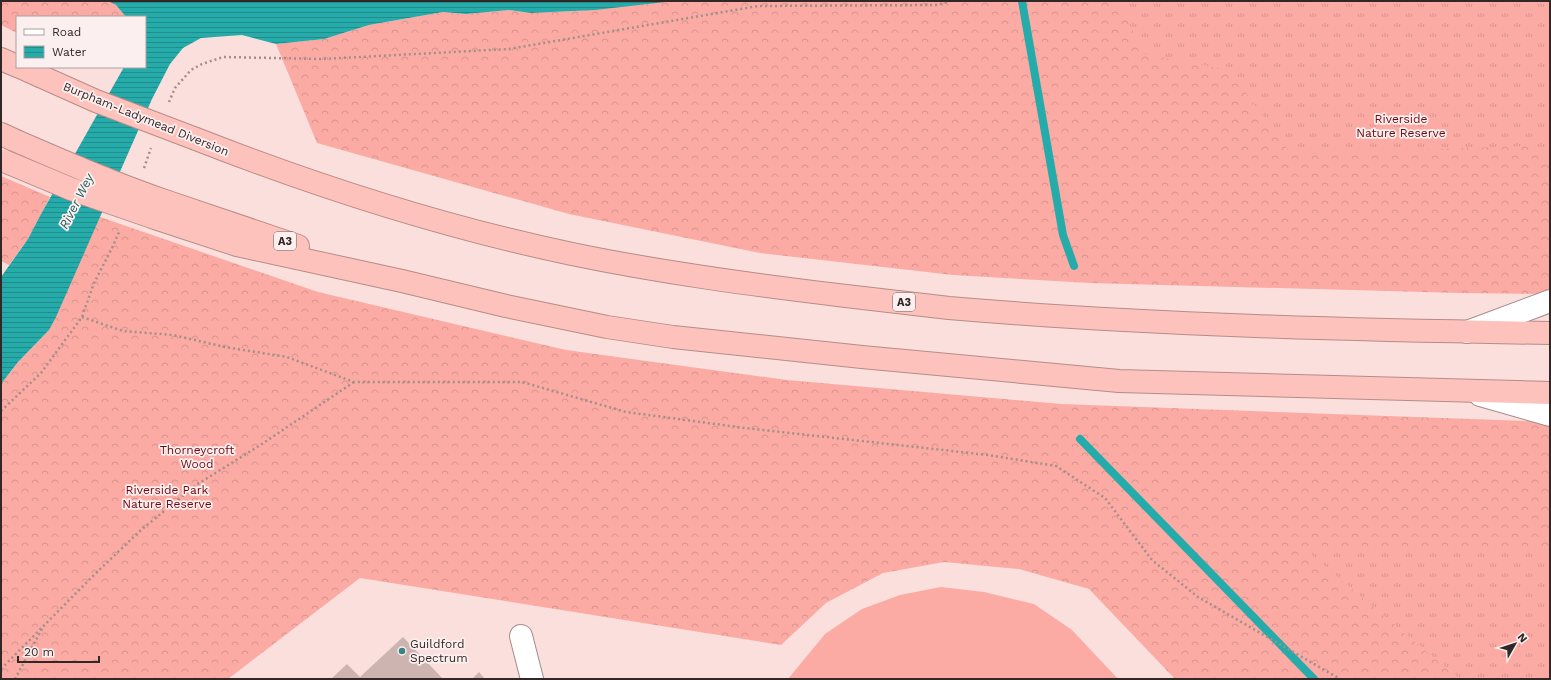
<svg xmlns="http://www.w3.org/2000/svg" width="1551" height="680" font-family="'Work Sans',sans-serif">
  <defs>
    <pattern id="grass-tufts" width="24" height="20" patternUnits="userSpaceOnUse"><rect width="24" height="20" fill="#fbaba3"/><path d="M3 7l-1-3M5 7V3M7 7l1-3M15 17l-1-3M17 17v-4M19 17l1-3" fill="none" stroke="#d8938c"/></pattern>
    <pattern id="forest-crowns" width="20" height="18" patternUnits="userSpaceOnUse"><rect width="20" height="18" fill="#fbaba3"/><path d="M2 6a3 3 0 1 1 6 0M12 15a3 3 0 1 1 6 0" fill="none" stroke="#d8938c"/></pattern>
    <pattern id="water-rules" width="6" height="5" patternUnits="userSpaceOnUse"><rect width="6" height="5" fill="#25acaa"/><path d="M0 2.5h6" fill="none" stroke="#218c8a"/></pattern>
  </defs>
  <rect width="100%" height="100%" fill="#fadfdc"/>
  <!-- grass -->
  <g fill="url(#grass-tufts)">
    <polygon points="674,1 1550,1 1550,251 582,10"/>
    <polygon points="1302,548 1550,548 1550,679 1459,679"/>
  </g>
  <!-- forest -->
  <g fill="url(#forest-crowns)">
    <polygon points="1,1 108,1 116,5 126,17 17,17 17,33 1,25"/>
    <polygon points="674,1 1117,1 1145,54 1229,70 1291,154 1526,146 1550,151 1550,294 1460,293 1090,283 953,275 760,253 569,214 317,143 276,44 324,39 369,25 443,12 466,14 509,10 531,13 595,10"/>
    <polygon points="1,176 50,197 28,239 9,265 1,261"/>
    <polygon points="100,217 318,292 566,350 787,380 1061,404 1550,422 1550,548 1303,548 1459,679 1175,679 1089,589 1019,569 944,562 883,573 826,603 781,645 360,578 228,679 1,679 1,384 18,362 49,330"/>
  </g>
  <!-- garden -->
  <polygon fill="#fbaba3" points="941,587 984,592 1034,604 1072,630 1118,679 788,679 825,634 862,609 900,595"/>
  <!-- water -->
  <polygon fill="url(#water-rules)" points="108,1 674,1 595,10 531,13 509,10 466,14 443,12 369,25 324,39 276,44 242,35 201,38 183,48 170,64 152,99 56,317 49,330 18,362 1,384 1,277 28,239 41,214 124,67 145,67 145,17 126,17 116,5"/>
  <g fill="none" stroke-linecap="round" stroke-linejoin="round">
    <!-- stream -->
    <g stroke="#25acaa" stroke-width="8">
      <polyline points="1022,1 1063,235 1074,266"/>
      <polyline points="1080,439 1314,679"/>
    </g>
  </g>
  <!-- building -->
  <g fill="#ceb4b1">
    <polygon points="403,637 443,679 331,679 347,664 360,677"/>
    <polygon points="479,672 485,679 472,679"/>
  </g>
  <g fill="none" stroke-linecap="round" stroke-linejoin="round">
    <defs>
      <g id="minor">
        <polyline points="1467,332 1550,301"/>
        <polyline points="1480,395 1550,415"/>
        <polyline points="521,636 532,679"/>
      </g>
      <g id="highway">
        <polyline points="1,59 17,66"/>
        <polyline points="20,67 40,76"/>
        <polyline points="1,134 14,140"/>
        <path d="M 196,139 C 319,187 443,227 572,254 C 663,273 754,285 846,296 C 880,300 914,304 949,308 C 1149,325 1350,330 1550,333"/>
        <polyline points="168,202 298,246"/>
        <polyline points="155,218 237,245 402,281 506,306 607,327 673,337 862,357 1119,381 1550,393"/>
      </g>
    </defs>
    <!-- minor casing -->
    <use href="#minor" stroke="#a48b89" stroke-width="24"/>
    <!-- highway casing -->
    <use href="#highway" stroke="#b68c88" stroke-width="24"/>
    <!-- path -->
    <g stroke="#a28e8c" stroke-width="2.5" stroke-dasharray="2 3" stroke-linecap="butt">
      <polyline points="169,102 175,88 191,70 202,64 223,57 322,59 509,49 758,6 937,5 950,1"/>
      <polyline points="144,168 151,148"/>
      <polyline points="82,317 123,331 173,335 225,347 287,357 354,382 522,382 626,412 745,428 988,455 1056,466 1105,498 1152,560 1198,597 1340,679"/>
      <polyline points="1,411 41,373 82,317 94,283 113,246 119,232"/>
      <polyline points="1,669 94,575 141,530 196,485 259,446 354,382"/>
      <polyline points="15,679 43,627"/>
    </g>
    <!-- minor -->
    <use href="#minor" stroke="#fff" stroke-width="22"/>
    <!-- highway -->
    <use href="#highway" stroke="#fec2bc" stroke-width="22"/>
    <defs>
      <g id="highway-bridge">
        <polyline points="40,76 96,101 196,139"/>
        <path d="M 14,140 C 65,162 115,184 168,202"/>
        <polyline points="4,161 71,189 155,218"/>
      </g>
    </defs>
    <!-- highway-bridge casing -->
    <use href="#highway-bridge" stroke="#b68c88" stroke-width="24" stroke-linecap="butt"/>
    <!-- highway-bridge -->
    <use href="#highway-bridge" stroke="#fec2bc" stroke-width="22"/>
  </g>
  <!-- markers -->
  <circle fill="#3c8482" stroke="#fbf0ef" stroke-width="1.5" cx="402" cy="651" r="4"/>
  <g text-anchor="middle" stroke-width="3.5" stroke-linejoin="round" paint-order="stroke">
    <!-- shield labels -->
    <g fill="#fbf0ef" stroke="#6e6362" stroke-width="1">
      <rect x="274" y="232" width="22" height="18" rx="3"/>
      <rect x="893" y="293" width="22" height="18" rx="3"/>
    </g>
    <g font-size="11" font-weight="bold" fill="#312726">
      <text x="285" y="245">A3</text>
      <text x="904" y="306">A3</text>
    </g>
    <!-- street labels -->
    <g font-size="12" fill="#312726" stroke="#fbf0ef">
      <text transform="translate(146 119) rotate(22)" y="4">Burpham-Ladymead Diversion</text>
    </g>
    <!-- park labels -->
    <g font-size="12" fill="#72040e" stroke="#fbf0ef">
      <text x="1401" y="123">Riverside<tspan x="1401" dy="14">Nature Reserve</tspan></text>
      <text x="197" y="454">Thorneycroft<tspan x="197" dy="14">Wood</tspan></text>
      <text x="167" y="494">Riverside Park<tspan x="167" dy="14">Nature Reserve</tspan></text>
    </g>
    <!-- poi labels -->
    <g font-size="12" fill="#312726" stroke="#fbf0ef" text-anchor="start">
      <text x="410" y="648">Guildford<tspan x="410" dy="14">Spectrum</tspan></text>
    </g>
    <!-- water labels -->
    <g font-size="13" font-style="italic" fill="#295d5b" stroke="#fbf0ef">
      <text transform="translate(76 201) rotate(-63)" y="5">River Wey</text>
    </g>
  </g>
  <!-- border -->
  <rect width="1551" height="680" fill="none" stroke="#312726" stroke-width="4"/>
  <!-- legend -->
  <rect x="16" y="16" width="130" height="52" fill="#fbf0ef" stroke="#aaa09f"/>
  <rect x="24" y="29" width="20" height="6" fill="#ffffff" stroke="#aaa09f"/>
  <text x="52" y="36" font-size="12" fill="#312726">Road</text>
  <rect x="24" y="46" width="20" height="12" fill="url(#water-rules)" stroke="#aaa09f"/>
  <text x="52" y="56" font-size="12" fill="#312726">Water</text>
  <!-- north arrow -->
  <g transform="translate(1515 644) rotate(51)" stroke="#fbf0ef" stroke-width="3" paint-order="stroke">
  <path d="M0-3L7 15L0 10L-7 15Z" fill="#312726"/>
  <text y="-6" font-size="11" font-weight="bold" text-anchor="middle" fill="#312726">N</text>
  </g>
  <!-- scale -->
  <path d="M18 656v6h81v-6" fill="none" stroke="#312726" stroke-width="2"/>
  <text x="24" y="656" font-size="12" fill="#312726" stroke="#fbf0ef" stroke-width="3" paint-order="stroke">20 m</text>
</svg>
